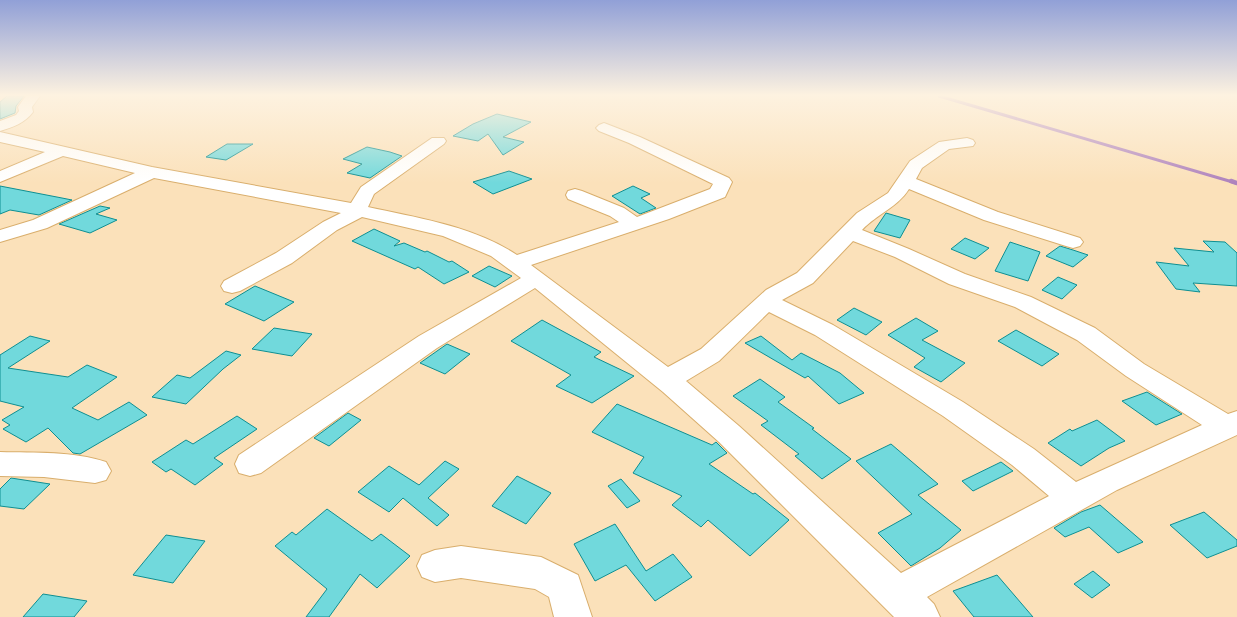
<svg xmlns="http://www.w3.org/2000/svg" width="1237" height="617" font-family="Lora,serif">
  <rect width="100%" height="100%" fill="#fbe1ba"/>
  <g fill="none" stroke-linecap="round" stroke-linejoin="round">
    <!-- stream-far1 -->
    <polyline stroke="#ae82bd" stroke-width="3" points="939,96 1236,183"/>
    <!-- stream -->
    <polyline stroke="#ae82bd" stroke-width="4.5" points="1231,181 1237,183"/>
  </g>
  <!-- building -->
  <g fill="#71d9dc" stroke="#0e8f92">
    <polygon points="7,96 24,96 16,106 15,113 0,119 0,102"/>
    <polygon points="497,114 531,122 503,137 524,142 503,155 488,134 478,141 453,136 473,124"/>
    <polygon points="227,144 253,144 226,160 206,157"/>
    <polygon points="367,147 390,152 402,156 370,178 347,173 362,164 343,159"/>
    <polygon points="509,171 532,179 493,194 473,182"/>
    <polygon points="0,186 62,198 72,200 39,215 10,210 0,214"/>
    <polygon points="633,186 650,194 641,198 656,208 640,214 612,196"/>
    <polygon points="100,206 110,208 96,214 117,220 90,233 59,224"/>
    <polygon points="886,213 910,220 900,238 874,231"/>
    <polygon points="374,229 400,241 394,246 404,243 425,252 427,251 449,262 452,261 469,272 444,284 418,267 415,269 352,241"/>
    <polygon points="965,238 989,248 975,259 951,249"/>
    <polygon points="1203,241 1225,242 1237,253 1237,286 1193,283 1200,292 1176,289 1156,262 1189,266 1174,248 1214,252"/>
    <polygon points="1010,242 1040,252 1028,281 995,271"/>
    <polygon points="1060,246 1073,250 1088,255 1073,267 1046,256"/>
    <polygon points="489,266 512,276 495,287 472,276"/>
    <polygon points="1058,277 1077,285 1062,299 1042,290"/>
    <polygon points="255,286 294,302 264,321 225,304"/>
    <polygon points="854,308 882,322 866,335 837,320"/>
    <polygon points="916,318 938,331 922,340 965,363 941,382 914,367 925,358 888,335"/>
    <polygon points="542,320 601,352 594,357 634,376 592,403 556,386 571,375 511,341"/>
    <polygon points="274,328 312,334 292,356 252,349"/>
    <polygon points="1016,330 1059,354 1042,366 998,341"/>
    <polygon points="30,336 50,341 8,368 68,377 87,365 117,377 72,408 98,420 129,402 147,415 80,454 73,453 48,428 26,442 3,429 10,425 2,420 24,407 0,401 0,355"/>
    <polygon points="761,336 792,360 801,353 840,373 864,393 839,404 808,376 805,378 745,343"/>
    <polygon points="447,344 470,354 445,374 420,363"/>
    <polygon points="226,351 241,355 223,369 186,404 152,397 177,375 190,378"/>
    <polygon points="760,379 785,397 778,402 814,428 812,429 851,459 822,479 795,456 799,454 761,425 768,421 733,396"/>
    <polygon points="1147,392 1182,414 1156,425 1122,401"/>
    <polygon points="617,404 712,445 716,442 727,453 709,464 753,494 755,493 789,520 750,556 708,520 701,527 672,505 682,496 633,473 644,457 592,432"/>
    <polygon points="348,413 361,420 329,446 314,438"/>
    <polygon points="237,416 257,429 214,458 223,464 195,485 171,469 166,472 152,462 186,440 193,444"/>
    <polygon points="1097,420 1125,441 1109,448 1081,466 1048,443 1070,429 1072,431"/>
    <polygon points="891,444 938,484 918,495 961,530 940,548 911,566 878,533 912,514 856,461"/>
    <polygon points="445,461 459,469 428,498 449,515 437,526 403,498 389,512 358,492 389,466 419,485"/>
    <polygon points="1001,462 1013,471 973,491 962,481"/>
    <polygon points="517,476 551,493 526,524 492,506"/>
    <polygon points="11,478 50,484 24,509 0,506 0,489"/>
    <polygon points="621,479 640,501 627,508 608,486"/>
    <polygon points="1100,505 1143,542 1118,553 1089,527 1065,537 1054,528 1081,512"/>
    <polygon points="327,509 372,541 381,534 410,556 377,588 360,574 329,617 306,617 327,589 275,546 292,532 296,535"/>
    <polygon points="1204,512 1237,540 1237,546 1207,558 1170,525"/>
    <polygon points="615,524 646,571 673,554 692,577 655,601 626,565 595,581 574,544"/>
    <polygon points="166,535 205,541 173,583 133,575"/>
    <polygon points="1093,571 1110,585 1092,598 1074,584"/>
    <polygon points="997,575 1033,617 974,617 953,591"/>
    <polygon points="43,594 87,601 74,617 23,617"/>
  </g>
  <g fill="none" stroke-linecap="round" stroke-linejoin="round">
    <defs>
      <g id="minor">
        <path d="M 26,96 L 40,96 L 32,107 L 33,112 C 25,123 13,127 0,131 L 0,121 L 16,115 L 19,111 L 18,107 Z"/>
        <path d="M 604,123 L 640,137 L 729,178 L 732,182 L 725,197 L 669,219 L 531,265 L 668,367 L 701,349 L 766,290 L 797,273 L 857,213 L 888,193 L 910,161 L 939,142 L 967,138 L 973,140 L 975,143 L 973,146 L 949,149 L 922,168 L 916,179 L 998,212 L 1080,238 L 1083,242 L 1080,246 L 1073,248 L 1066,246 L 984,220 L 909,189 C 898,207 877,214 862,230 L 909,249 L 965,274 L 1031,297 L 1095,328 L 1144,364 L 1228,414 L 1237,411 L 1237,435 L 1117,490 L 927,597 L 934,604 L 940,617 L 894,617 L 719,442 L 663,392 L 535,288 L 437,348 L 261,473 L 250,476 L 239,473 L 235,464 L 239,455 L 419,336 L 521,278 L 491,256 L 443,236 L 362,217 L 337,230 L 292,263 L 240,291 L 232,293 L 224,291 L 221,286 L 224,281 L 276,253 L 323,222 L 341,213 L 154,178 L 47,228 L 0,242 L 0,230 L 33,220 L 135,173 L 63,156 L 0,182 L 0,171 L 45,152 L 0,142 L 0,132 L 152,167 L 351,203 L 361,187 L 432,138 L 444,138 L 446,141 L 444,144 L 374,194 L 368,207 C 418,218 473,226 517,255 L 619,222 L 610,216 L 568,199 L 566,195 L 568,191 L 575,189 L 582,191 L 624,208 L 637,217 L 710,189 L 713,184 L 629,143 L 599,131 L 596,128 L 599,125 ZM 853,241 L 895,257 L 949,284 L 1015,307 L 1077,340 L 1126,376 L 1202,425 L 1076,482 L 1034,449 L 963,402 L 833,325 L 782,300 L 813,283 ZM 769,312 L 815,335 L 943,416 L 1012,465 L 1049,496 L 901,573 L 739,426 L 686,381 L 719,361 Z"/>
        <path d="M 0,452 C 35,453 73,451 106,462 L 111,471 L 106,480 L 95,483 L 44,477 L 0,476 Z"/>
        <polygon points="461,546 541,557 578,575 592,617 554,617 549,597 535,589 461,578 435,582 422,577 417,566 422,555 435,550"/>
      </g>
    </defs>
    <!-- minor casing -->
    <use href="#minor" stroke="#d9ae6c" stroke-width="2"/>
    <!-- minor -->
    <use href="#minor" fill="#fff" fill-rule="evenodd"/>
  </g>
  <!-- sky -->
  <linearGradient id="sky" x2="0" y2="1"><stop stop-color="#91a0d7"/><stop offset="0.52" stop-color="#fdf2e0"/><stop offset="1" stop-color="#fdf2e0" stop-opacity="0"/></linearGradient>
  <rect width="1237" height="183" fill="url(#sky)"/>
</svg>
